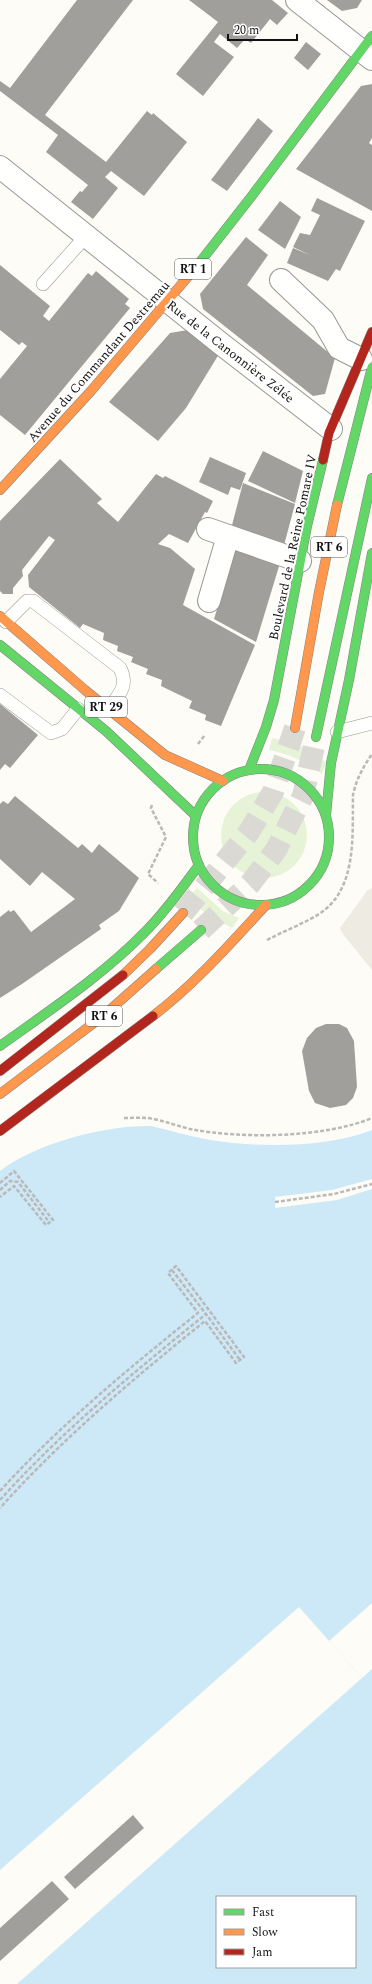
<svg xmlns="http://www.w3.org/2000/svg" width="372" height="1984" font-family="Spectral,serif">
  <rect width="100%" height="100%" fill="#fdfcf7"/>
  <!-- green -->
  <g fill="#e7f3d7">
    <path d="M 272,738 L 297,744 L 326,762 L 322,774 C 305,762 290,754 269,750 Z"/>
    <circle cx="264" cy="835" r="43"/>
    <polygon points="197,888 223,911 239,918 232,928 204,912 188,897"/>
  </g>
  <!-- plaza -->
  <polygon fill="#edebe2" points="372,888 372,970 342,933 340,928 367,891"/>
  <!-- water -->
  <path fill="#cde8f7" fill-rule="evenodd" d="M 151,1126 C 173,1131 195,1138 217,1141 C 263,1148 329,1147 372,1130 L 372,1984 L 17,1984 L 362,1678 L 299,1607 L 0,1870 L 0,1171 C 36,1143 106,1125 151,1126 ZM 217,1897 L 355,1897 L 355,1967 L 217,1967 Z"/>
  <!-- pier -->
  <g fill="#fdfcf7">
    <polygon points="372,1179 372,1189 337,1200 275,1208 275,1197 332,1190"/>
    <polygon points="372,1603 372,1669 362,1678 329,1641"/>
  </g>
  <!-- building -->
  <g fill="#a19f9c">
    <polygon points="77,0 133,0 45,115 106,162 147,111 152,115 153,113 187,142 144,196 111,171 105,177 118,188 93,219 71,202 80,191 82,192 88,185 46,152 58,135 0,91 0,81 10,88"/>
    <polygon points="189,0 272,0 288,13 277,25 270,19 251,43 245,39 237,48 220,34 214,42 234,57 203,96 176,74 218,22"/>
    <polygon points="327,0 362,0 357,8 342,11"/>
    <polygon points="306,42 321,54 308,70 294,58"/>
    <polygon points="372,84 372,138 369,143 372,145 372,211 296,169 361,86"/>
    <polygon points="258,118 273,131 227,191 211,180"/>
    <polygon points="317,198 365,221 340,271 336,269 328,281 287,263 293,248 310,255 293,247 300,233 310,235 320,215 311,211"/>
    <polygon points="280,201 301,217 285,249 258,230"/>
    <polygon points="246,237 268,255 247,285 335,358 325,394 313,396 203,309 200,294"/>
    <polygon points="0,265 50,306 43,316 49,321 88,273 92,276 96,271 129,299 125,304 130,308 25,435 0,415 0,379 27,346 22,342 19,345 0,330"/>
    <polygon points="188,330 219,354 186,408 158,441 109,402 170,333"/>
    <polygon points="263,451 303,471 295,503 248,481"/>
    <polygon points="210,457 246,473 240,490 231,487 228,495 199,482"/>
    <polygon points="60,459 102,499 97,503 118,522 156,474 163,478 165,476 213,501 207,513 205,512 188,543 169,534 158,544 170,548 195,569 183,605 255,645 221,726 205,720 206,715 189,708 192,701 161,686 162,680 146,674 148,669 131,662 133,657 117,651 118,646 103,640 104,633 83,624 80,628 29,587 28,575 55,540 49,536 22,570 23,576 13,588 13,594 3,594 0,591 0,521"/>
    <polygon points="243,483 295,504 283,549 231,529"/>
    <polygon points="236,548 280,563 256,642 214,619"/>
    <polygon points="0,704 38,735 10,768 5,764 0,770"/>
    <polygon points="15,796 78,848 82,844 92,853 99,844 139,878 119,911 99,925 101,929 22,984 0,998 0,917 9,910 10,912 14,910 31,932 75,899 42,872 30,886 0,859 0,804 3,801 8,804"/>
    <polygon points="326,1024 339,1024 347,1028 354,1041 357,1087 353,1098 346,1105 330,1108 315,1103 309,1091 302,1051 307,1038 316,1028"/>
    <polygon points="133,1815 144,1828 75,1889 64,1877"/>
    <polygon points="52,1881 69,1899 0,1961 0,1928"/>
  </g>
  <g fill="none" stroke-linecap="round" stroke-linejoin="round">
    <!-- primary-tunnel -->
    <g stroke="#dad9d4" stroke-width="22" stroke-dasharray="22 11" stroke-linecap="butt">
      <polyline points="183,913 249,832 273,792 295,728"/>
      <polyline points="201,930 250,884 276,850 303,796 316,737"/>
    </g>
    <defs>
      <g id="lane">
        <polyline points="43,284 86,236"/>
        <path d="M 6,622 L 27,601 L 33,601 L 120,668 C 129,686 119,694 109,709"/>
        <polyline points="0,695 51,733 62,729 78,709"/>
        <polyline points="337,732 372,723"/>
      </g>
      <g id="street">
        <polyline points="297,0 372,59"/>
        <polyline points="0,167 220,343 331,429"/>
        <polyline points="281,280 323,320 339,348 361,359"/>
        <polyline points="208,529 300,561"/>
        <polyline points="209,601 228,536"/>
      </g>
      <g id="fast">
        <polyline points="197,266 251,197 372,36"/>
        <polyline points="337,505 372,367"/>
        <polyline points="0,645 106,731 196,816"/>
        <polyline points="316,737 372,478"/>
        <circle cx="261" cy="837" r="68"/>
        <polyline points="249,770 266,727 274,700 307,526 323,460"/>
        <polyline points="326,815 331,763 349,680 372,553"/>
        <polyline points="156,969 201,930"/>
        <path d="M 0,1046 C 50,1010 102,976 146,931 C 166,911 182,888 199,865"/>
      </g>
      <g id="slow">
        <polyline points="0,490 91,391 197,266"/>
        <polyline points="0,616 85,690 165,755 223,781"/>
        <polyline points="295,728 319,592 337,505"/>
        <polyline points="123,975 150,949 183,913"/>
        <path d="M 153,1016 C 195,984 230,944 266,905"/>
        <polyline points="0,1094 103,1016 156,969"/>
      </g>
      <g id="jam">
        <polyline points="323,460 329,433 372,332"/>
        <polyline points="0,1071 123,975"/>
        <polyline points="0,1131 153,1016"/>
      </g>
    </defs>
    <!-- lane casing -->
    <use href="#lane" stroke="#979795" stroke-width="14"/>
    <!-- street casing -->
    <use href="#street" stroke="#979795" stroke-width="24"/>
    <!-- fast casing -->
    <use href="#fast" stroke="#858482" stroke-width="10"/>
    <!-- slow casing -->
    <use href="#slow" stroke="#858482" stroke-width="10"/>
    <!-- jam casing -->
    <use href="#jam" stroke="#858482" stroke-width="10"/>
    <!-- path -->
    <g stroke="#b9b9b8" stroke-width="2.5" stroke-dasharray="4 2" stroke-linecap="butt">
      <polyline points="198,744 205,735"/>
      <polyline points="152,805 151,808 166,837 148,874 158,883"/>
      <path d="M 267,940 C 284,931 303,924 319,914 C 358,889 352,835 353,795 C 356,780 363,767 372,754"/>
      <path d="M 124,1118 C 134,1118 145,1117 154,1119 C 167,1122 178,1126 190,1129 C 241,1139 324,1138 372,1118"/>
      <polyline points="0,1183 14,1171 53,1220 46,1225 14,1186 0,1197"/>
      <polyline points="0,1190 10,1181 18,1182 49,1222"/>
      <polyline points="275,1202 334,1194 372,1184"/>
      <polyline points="172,1270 206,1314"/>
      <path d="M 0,1491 C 60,1425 129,1368 198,1313 L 168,1273 L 176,1266 L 244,1357 L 236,1363 L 205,1321 C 133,1379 62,1439 0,1508"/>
      <path d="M 0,1500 C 62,1431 134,1372 206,1314 L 240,1360"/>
    </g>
    <!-- lane -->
    <use href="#lane" stroke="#fffffe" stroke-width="13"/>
    <!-- street -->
    <use href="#street" stroke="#fffffe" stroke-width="22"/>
    <!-- fast -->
    <use href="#fast" stroke="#63d668" stroke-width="9"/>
    <!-- slow -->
    <use href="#slow" stroke="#ff974d" stroke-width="9"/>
    <!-- jam -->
    <use href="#jam" stroke="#b3261e" stroke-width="9"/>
  </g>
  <g text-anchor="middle" stroke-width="4" stroke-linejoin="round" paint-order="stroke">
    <!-- shield labels -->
    <g fill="#fff" stroke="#585858" stroke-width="1">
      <rect x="175" y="259" width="36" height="20" rx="3"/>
      <rect x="311" y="537" width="36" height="20" rx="3"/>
      <rect x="85" y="697" width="42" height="20" rx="3"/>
      <rect x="86" y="1006" width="36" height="20" rx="3"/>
    </g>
    <g font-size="12" font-weight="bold" fill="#111">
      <text x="193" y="273">RT 1</text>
      <text x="329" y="551">RT 6</text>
      <text x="106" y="711">RT 29</text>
      <text x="104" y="1020">RT 6</text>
    </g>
    <!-- street labels -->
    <g font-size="13" fill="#111" stroke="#fff">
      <text transform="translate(231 351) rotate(38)" y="5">Rue de la Canonnière Zélée</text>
      <text transform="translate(98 361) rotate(-49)" y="5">Avenue du Commandant Destremau</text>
      <text transform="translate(292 547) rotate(-78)" y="5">Boulevard de la Reine Pomare IV</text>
    </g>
  </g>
  <!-- legend -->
  <rect x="216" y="1896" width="140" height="72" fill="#ffffff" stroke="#a0a0a0"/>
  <rect x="224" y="1909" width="20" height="6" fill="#63d668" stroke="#a0a0a0"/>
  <text x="252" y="1916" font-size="12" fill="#111111">Fast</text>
  <rect x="224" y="1929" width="20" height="6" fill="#ff974d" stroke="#a0a0a0"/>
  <text x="252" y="1936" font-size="12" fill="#111111">Slow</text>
  <rect x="224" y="1949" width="20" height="6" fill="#b3261e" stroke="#a0a0a0"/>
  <text x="252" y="1956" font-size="12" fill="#111111">Jam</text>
  <!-- scale -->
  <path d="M228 34v6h69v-6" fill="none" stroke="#111111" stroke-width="2"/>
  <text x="234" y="34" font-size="12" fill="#111111" stroke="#ffffff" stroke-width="3" paint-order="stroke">20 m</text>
</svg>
